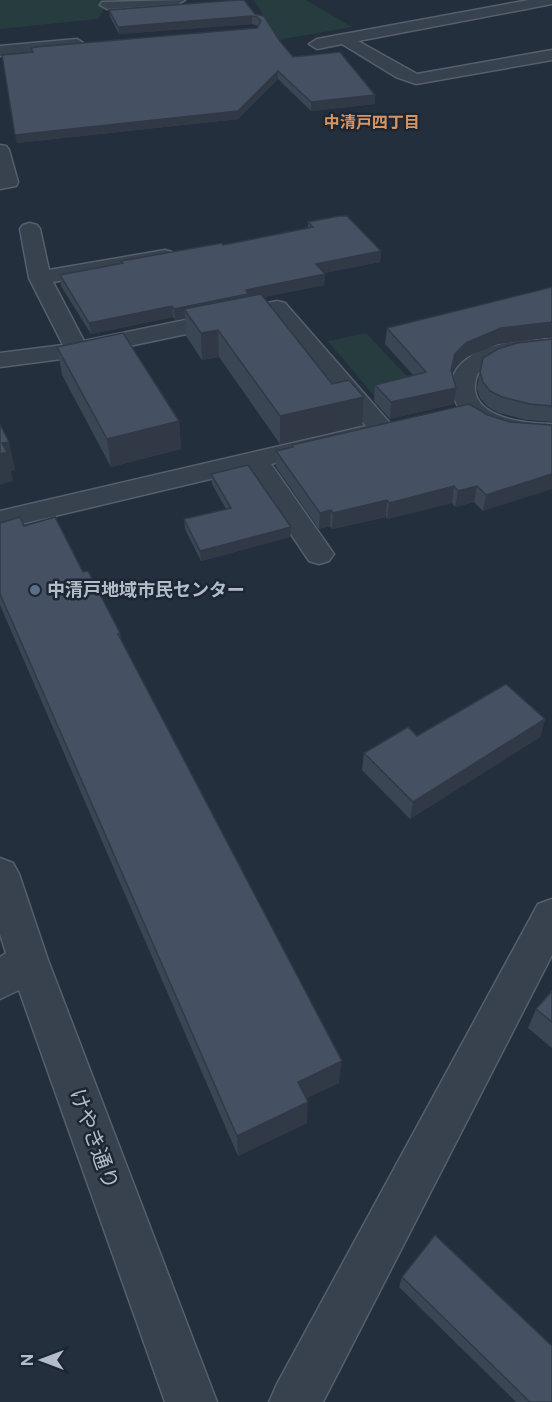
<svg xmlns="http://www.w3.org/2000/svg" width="552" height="1402" font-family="'Public Sans','Noto Sans JP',sans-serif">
  <rect width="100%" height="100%" fill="#242f3e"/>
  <!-- green -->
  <g fill="#263c3f">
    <polygon points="0,0 110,0 98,19 0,29"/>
    <polygon points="254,0 306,0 352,27 278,40"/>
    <polygon points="366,333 416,386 376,398 328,341"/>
  </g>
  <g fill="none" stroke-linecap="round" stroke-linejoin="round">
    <defs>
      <g id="minor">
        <polygon points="185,0 178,4 107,9 100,5 102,2"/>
        <polygon points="529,0 552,0 552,4 358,41 417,74 552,50 552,60 416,84 396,77 342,44 317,49 309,44 317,39"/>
        <polygon points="77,39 85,44 82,47 0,56 0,46"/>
        <polygon points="0,145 6,146 9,150 18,182 16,186 0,189"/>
        <polygon points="30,223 37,225 40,229 49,270 165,250 172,252 175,256 172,260 165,262 53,282 84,341 277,301 285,303 396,430 392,435 271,464 334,554 329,561 319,564 309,561 248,470 0,529 0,511 366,426 272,316 77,357 0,367 0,353 63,345 29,278 20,229 23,225"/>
        <path d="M 552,339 L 552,353 C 526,354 499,355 478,373 C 460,417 524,424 552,424 L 552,440 C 515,440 461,434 452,391 C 449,378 457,366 467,359 C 489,342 525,340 552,339 Z"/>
        <polygon points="0,858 13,863 19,874 48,960 217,1402 165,1402 19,990 0,999 0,957 6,953 0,934"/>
        <polygon points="552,899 552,955 323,1402 269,1402 277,1384 538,904"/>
      </g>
    </defs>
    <!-- minor casing -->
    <use href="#minor" stroke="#565f6c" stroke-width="3"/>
    <!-- minor -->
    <use href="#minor" fill="#38414e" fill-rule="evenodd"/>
  </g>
  <!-- wall -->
  <g fill="#3b4654">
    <polygon points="109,10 255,14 293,57 375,104 311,111 278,79 238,119 17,143 32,52 31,48 257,28 258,26 252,24 119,34 110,17"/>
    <polygon points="308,222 381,251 380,262 324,273 325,274 324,285 264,297 332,384 364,397 362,425 280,444 219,357 202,360 186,336 185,318 175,320 173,317 91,334 61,286 60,275 122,264 121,261 223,245 308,228"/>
    <polygon points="552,287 552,337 498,344 464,358 453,370 452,373 454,404 390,419 374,401 375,385 413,375 385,344 387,328"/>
    <polygon points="552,339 552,422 526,420 499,413 488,407 480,398 477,388 480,372"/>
    <polygon points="57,347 179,421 181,449 111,467 62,375"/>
    <polygon points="488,415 510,422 483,511 474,502 455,507 452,503 387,519 386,517 332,529 330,526 319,529 276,467 276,451 292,447 292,445"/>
    <polygon points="211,474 291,527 290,537 201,561 185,529 184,519 226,509 212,484"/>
    <polygon points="0,523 24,526 83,572 120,633 121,641 339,1083 306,1098 307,1123 238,1156 0,605"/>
    <polygon points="545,719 540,737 410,819 362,770 364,753 417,736"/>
    <polygon points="552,991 552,1048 528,1028 536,1009"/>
    <polygon points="402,1277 552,1402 516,1402 399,1287"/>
  </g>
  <!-- shaded-wall -->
  <g fill="#303945">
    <polygon points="252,16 252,24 119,34 118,27"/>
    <polygon points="278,71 278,79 238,119 17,143 15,135"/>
    <polygon points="375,95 375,104 311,111 311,102"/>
    <polygon points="381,251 380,262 315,275 316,264"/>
    <polygon points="325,274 324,285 249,300 184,309 185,318 175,320 174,309 246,290"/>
    <polygon points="172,306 173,317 91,334 89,323"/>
    <polygon points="552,322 552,337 498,344 464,358 453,370 449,386 455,354 466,343 501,328"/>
    <polygon points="218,330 219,357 202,360 201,333"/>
    <polygon points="456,388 454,404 390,419 391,402"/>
    <polygon points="364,397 362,425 280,444 280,416"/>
    <polygon points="179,421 181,449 111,467 107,439"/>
    <polygon points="9,442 15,470 11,471 13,481 0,485 0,454 2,443"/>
    <polygon points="552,474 552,489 483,511 486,495"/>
    <polygon points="454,486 452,503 387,519 389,503"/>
    <polygon points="477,486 474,502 455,507 458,491"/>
    <polygon points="387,500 386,517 332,529 333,513"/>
    <polygon points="331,510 330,526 319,529 320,513"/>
    <polygon points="291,527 290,537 201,561 200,551"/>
    <polygon points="545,719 540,737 410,819 413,802"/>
    <polygon points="342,1061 339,1083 297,1103 298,1082"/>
    <polygon points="308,1102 307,1123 238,1156 237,1136"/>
  </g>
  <!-- building -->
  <g fill="#455162" stroke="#303945" stroke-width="1.5">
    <polygon points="237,0 244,0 255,14 264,16 279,40 293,57 340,52 375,95 311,102 278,71 238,111 15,135 2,55 33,52 31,48 36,47 257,28 261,21 257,17 252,16 118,27 109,10"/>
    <polygon points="339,216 347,216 381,251 316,264 325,274 246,290 248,294 174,309 172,306 89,323 60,275 123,263 121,261 222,243 223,245 313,227 308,222"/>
    <polygon points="552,287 552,322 501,328 466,343 455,354 451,370 456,388 391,402 375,385 426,372 387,328"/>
    <polygon points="261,294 332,384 349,380 364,397 280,416 218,330 201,333 184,309"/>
    <polygon points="123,333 179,421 107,439 57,347"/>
    <polygon points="552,339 552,406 530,404 502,397 490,391 483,382 480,372 483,358 498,349 517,343"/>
    <polygon points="469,404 488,415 510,422 552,425 552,474 486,495 477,486 458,491 454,486 389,503 387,500 333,513 331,510 320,513 276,451 293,447 292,445"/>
    <polygon points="0,424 9,442 2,443 7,452 0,454"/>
    <polygon points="248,465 291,527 200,551 184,519 231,508 211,474"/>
    <polygon points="20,517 24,526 55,517 83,572 88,571 120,633 118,634 342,1061 298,1082 308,1102 237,1136 0,594 0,523"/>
    <polygon points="506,684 545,719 413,802 364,753 408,727 417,736"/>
    <polygon points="552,991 552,1022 536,1009"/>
    <polygon points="435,1235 552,1346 552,1402 530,1402 402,1277"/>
  </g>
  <!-- markers -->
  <circle fill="#5c6f8a" stroke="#1d2633" stroke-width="2" cx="35" cy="590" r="6"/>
  <g text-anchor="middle" stroke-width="5" stroke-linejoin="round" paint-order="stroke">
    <!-- far-neighbourhood labels -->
    <g font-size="16" font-weight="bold" fill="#d59563" stroke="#1d2633">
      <text x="372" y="128">中清戸四丁目</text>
    </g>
    <!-- poi labels -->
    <g font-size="18" font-weight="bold" fill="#b4bcc9" stroke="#1d2633" text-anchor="start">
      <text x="47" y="596">中清戸地域市民センター</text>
    </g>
    <!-- near-street labels -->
    <g font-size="21" fill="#b4bcc9" stroke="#1d2633">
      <text transform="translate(94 1139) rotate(70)" y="7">けやき通り</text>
    </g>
  </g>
  <!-- north arrow -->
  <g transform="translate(42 1360) rotate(270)" stroke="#1d2633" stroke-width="4.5" paint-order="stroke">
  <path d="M0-4.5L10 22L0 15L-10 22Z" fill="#b4bcc9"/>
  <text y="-9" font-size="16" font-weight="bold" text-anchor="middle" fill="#b4bcc9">N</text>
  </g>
</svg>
